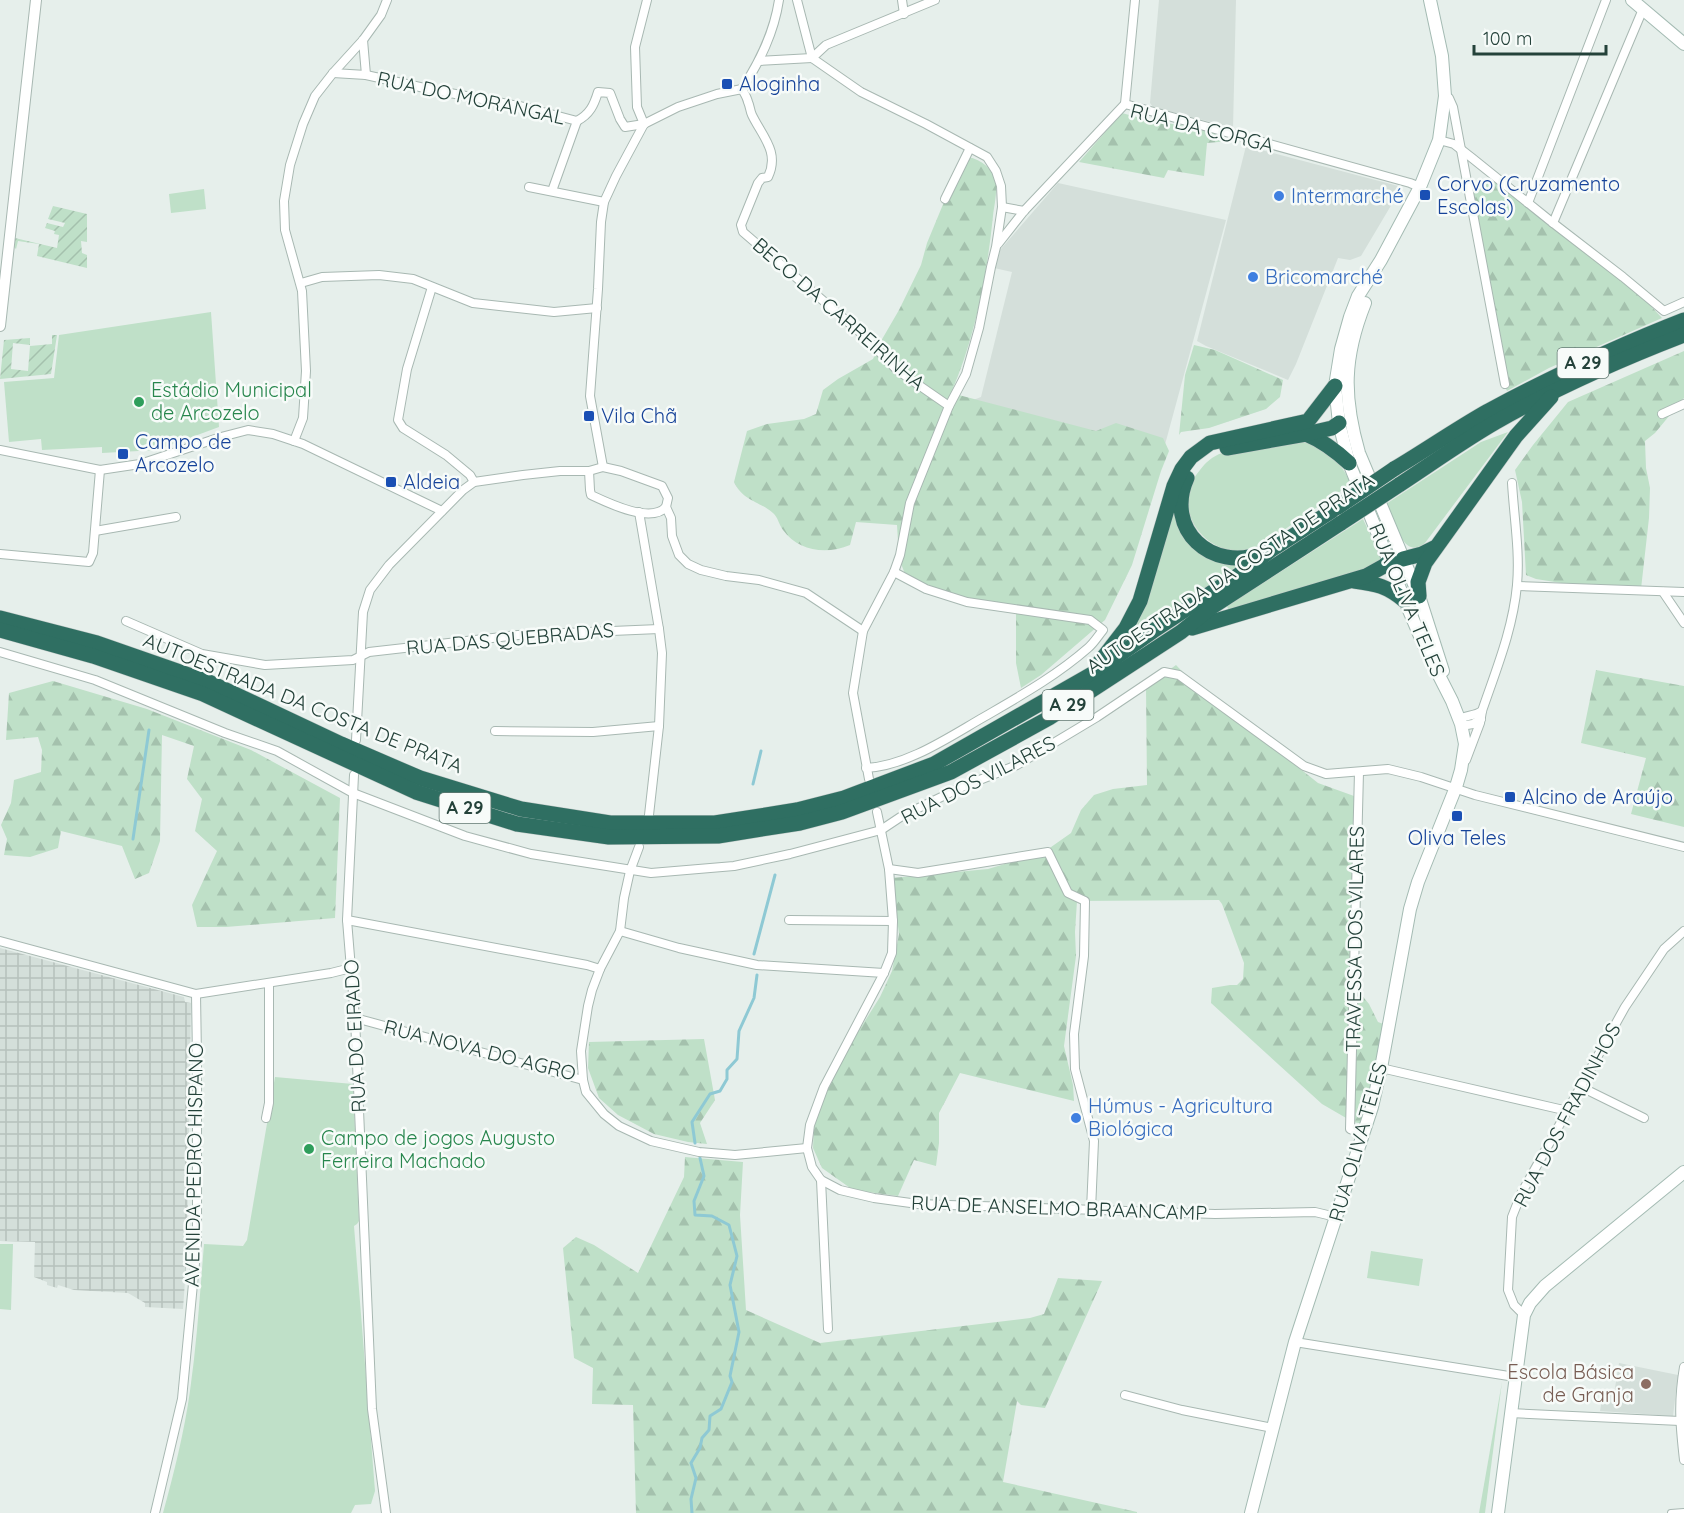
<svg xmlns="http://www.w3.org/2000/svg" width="1684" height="1513" font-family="Quicksand,sans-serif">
  <defs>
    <pattern id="industrial-grid" width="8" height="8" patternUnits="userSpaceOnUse" patternTransform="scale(1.5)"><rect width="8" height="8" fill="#d4dfda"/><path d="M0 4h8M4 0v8" fill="none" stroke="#b6c1bc"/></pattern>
    <pattern id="forest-firs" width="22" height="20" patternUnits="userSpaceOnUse" patternTransform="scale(1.5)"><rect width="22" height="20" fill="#bfe0c8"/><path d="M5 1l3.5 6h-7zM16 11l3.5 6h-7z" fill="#a4c1ad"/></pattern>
    <pattern id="garden-furrows" width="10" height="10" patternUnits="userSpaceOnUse" patternTransform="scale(1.5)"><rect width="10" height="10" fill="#bfe0c8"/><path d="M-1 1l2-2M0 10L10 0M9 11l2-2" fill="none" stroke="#a4c1ad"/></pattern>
  </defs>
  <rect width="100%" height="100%" fill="#e6efeb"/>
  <!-- built -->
  <g fill="#d4dfda">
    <polygon points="1159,0 1236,0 1233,128 1153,107 1150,103"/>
    <polygon points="1246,146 1402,187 1361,256 1350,260 1338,258 1296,364 1288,380 1206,346 1197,341"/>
    <polygon points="1058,183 1226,220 1157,474 968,402 981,397 1012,272 994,268 1000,250"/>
    <polygon points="1619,1363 1678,1375 1673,1416 1600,1411 1603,1393 1614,1394"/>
  </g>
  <!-- industrial -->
  <polygon fill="url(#industrial-grid)" points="0,948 184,997 185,1002 191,1003 187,1252 183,1309 145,1307 145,1303 128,1293 74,1290 58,1285 57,1288 47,1285 47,1282 34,1277 35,1242 0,1241"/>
  <!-- grass -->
  <g fill="#bfe0c8">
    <polygon points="204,189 206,209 171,213 169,194"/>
    <polygon points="211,312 219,427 157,450 102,453 102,447 42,450 41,439 9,442 4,382 54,378 59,335"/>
    <path d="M 1508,432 L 1425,543 C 1421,546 1416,549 1411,547 C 1400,544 1391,514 1386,504 L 1481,442 Z"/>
    <path d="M 1299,441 C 1326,446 1340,460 1351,484 L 1262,545 C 1256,547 1250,552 1245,552 C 1201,554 1169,505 1200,470 C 1205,463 1213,456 1222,453 C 1229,451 1237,451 1244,450 C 1263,447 1281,444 1299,441 Z"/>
    <polygon points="1177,491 1179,520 1236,567 1120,644"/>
    <polygon points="1363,519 1382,560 1373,568 1229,612 1227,606"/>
    <path d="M 275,1077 L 353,1084 L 359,1221 L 357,1224 L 354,1226 L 375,1491 L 371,1504 L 355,1505 L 351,1513 L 163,1513 C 174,1473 184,1433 190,1391 C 197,1342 200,1293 204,1244 L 243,1246 L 247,1240 Z"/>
    <polygon points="0,1244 13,1244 11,1310 0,1309"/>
    <polygon points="1371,1251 1423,1259 1419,1286 1367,1278"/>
    <polygon points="1502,1382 1485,1513 1479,1513"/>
  </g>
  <!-- forest -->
  <g fill="url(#forest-firs)">
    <polygon points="1122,113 1147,120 1205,129 1230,141 1207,143 1204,176 1168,170 1164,178 1079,162"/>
    <path d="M 968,157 C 982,160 993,168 996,184 C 997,194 994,207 993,216 C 987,276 975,338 951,393 L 1096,431 L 1116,423 L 1163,438 L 1169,451 L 1161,471 L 1132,565 L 1105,620 L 1041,675 L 1021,688 L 1016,663 L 1016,606 L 963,599 L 906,577 L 899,558 L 897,525 L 856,522 L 850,545 C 826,555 798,551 783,530 C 779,525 778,517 773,513 C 759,501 743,501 734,482 L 747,431 L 767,424 L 804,419 L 816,414 L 823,390 L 838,379 L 873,359 L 881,341 L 899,310 L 921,265 L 927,243 L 944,202 Z"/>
    <polygon points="1494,176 1621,274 1662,318 1549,368 1507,391 1498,372 1467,186"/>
    <polygon points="1194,345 1215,350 1283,380 1280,397 1266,409 1209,428 1181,432 1179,435 1185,375"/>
    <polygon points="1684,351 1684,398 1655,433 1645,441 1646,468 1650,488 1649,518 1641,589 1580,586 1536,579 1526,575 1522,502 1515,470 1533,445 1568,402"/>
    <path d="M 1176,665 C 1215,707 1263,740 1308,775 L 1318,783 L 1354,796 L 1356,976 L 1360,993 L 1369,1004 L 1378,1022 L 1386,1025 L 1364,1124 L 1353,1122 L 1322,1104 L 1211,1003 L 1212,988 L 1230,985 L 1237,985 L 1243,979 L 1244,963 L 1222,904 L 1219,900 L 1077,901 L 1075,932 L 1076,956 L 1064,1046 L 1073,1085 L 1074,1101 L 960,1073 L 939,1113 L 939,1143 L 936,1166 L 914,1160 L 898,1196 L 853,1190 L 822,1168 L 813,1148 L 814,1126 L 831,1075 L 880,997 L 892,971 L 899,934 L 892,878 L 988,869 L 1044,852 L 1071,833 L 1081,810 L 1094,795 L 1113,789 L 1147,785 L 1146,687 Z"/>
    <polygon points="1596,670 1684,686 1684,827 1631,814 1646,758 1581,743"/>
    <polygon points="53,681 147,709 251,750 340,798 335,918 226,927 197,927 192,905 217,851 195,831 202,799 187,779 194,746 162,735 160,841 149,873 135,879 122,846 61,831 58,848 30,857 4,855 7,839 1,825 11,803 14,780 41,772 42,750 38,737 6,740 9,693"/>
    <polygon points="704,1039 715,1100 700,1123 707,1144 688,1142 654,1134 618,1115 599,1098 588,1068 589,1042"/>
    <polygon points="685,1157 743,1162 740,1215 746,1310 820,1343 1030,1318 1044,1314 1058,1278 1102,1281 1045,1408 1021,1405 1017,1401 1003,1482 1137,1512 1137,1513 636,1513 633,1405 592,1404 593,1368 574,1358 563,1248 576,1237 594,1245 638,1273 684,1177"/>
  </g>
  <!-- garden -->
  <g fill="url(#garden-furrows)">
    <polygon points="53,206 87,214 87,242 81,241 82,253 87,255 87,268 37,256 39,244 18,241 16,249 14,247 15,238 57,248 59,235 54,234 55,231 45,228 47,223 63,227 65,223 48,219"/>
    <polygon points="52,335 57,335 51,374 0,379 4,340 30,338 30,345 13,343 11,369 28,371 30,346 52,344"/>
  </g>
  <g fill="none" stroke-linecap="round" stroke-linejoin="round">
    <!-- stream -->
    <g stroke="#8ec9d4" stroke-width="3">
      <polyline points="753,784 761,751"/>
      <polyline points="133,839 149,730"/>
      <polyline points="754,954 775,875"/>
      <polyline points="695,1143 692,1122 710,1094 720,1091 727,1079 727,1070 737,1059 739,1031 754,998 757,975"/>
      <polyline points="692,1513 691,1499 696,1478 691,1463 700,1448 702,1438 709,1430 710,1416 721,1409 732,1382 730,1376 739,1332 730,1285 737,1256 729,1225 712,1216 695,1215 694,1201 704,1176 700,1158"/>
    </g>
    <defs>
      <polyline id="pedestrian" points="1671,1513 1684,1512"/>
      <g id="minor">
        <polyline points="797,0 812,58"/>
        <polyline points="902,0 904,14"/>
        <polyline points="363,40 366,75"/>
        <polyline points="812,58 861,92 926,124 987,157 996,171 1001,186 1002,207 996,247 991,267 979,328 966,374 949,406 910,503 900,555 894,572 863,631 853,693 869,779"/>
        <polyline points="812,58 826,45 935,0"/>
        <polyline points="759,61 812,58"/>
        <path d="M 333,73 L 366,75 L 429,89 L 524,107 L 577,121 C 590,114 594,105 598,92 L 610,93 L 620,119 L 625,127 L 644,124"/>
        <path d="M 742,89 C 744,93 747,97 748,102 C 750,106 750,111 752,115 C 762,136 780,152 768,177 L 762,178 L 758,183 L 741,225 L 743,232 L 862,334 L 897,370 L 949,406"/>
        <polyline points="1445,96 1449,98 1453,107 1505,384"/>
        <polyline points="1125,104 1410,183 1420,187"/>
        <polyline points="1125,104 1135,0"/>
        <polyline points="644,124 637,107 635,47 647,0"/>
        <polyline points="1439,140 1454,144 1472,158 1553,223 1623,277 1664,311 1684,302"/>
        <polyline points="529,187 604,202"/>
        <polyline points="552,191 577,121"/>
        <polyline points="945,199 970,148"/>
        <polyline points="1528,203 1606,0"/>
        <polyline points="1002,207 1024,211"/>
        <polyline points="1553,223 1643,9"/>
        <polyline points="998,244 1024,211 1125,104"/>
        <polyline points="301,283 322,277 379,275 413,279 473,303 554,312 597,308"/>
        <polyline points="432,287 407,369 398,420 403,428 446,455 470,475 474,482"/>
        <polyline points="1662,414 1684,404"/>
        <polyline points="294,441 303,418 306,371 302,291 285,230 284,201 290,165 303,124 315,96 333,73 363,40 381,15 387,0"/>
        <polyline points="0,450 100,470 140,464 221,437 248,430 273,434 303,444 442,511"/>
        <path d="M 603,467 L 590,396 L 598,289 L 601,222 L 604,202 L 616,176 L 644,124 L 678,107 L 717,94 L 742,89 C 760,61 774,33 779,0"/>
        <polyline points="603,467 621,471 662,486 668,498 666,507 671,518 672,536 679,555 688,564 701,570 726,576 759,580 806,593 863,631"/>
        <path d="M 589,471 L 590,490 L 591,495 C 608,503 651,524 666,507"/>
        <polyline points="639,512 659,629 662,653 659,726 649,815"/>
        <polyline points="95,531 176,517"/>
        <polyline points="0,554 89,562 93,553 100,470"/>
        <polyline points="1517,586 1684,592"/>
        <polyline points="1663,592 1684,623"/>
        <polyline points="126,621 202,654 265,665 353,660 369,652 518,635 659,629"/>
        <polyline points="0,652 95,680 225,733 277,751 353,793 465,836 531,854 651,873 734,866 790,854 881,830 902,816 962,787 1017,765 1097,717 1164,672 1179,675 1304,766 1326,774 1388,769 1421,777 1475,795 1684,847"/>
        <path d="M 1459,719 C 1467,715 1475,716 1482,711"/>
        <polyline points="1461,726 1473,724 1481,719"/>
        <polyline points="495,731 593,732 659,726"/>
        <polyline points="356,740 363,612 370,590 389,565 463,490 474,482 523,475 560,471 589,471 603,467"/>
        <path d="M 1466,760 L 1480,723 L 1482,711 C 1496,670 1513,629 1517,585 C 1520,552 1514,517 1512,483"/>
        <path d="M 866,768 C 907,766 949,737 984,717 C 1020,696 1056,676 1088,648 C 1094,643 1098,636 1103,630 L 1090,620 L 967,602 L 926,589 L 894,572"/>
        <polyline points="1359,772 1350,1129 1363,1134"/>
        <polyline points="354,775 347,920 355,1018 372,1409 386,1513"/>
        <polyline points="877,812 889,869 893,921 892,953 884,973 824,1087 810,1125 807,1148 812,1167 821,1180 840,1190 874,1198 918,1204 1215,1214 1315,1212 1336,1217"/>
        <polyline points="639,847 630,871 624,898 620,931 600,969 592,990 588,1006 581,1051 583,1080 586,1092 604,1114 619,1126 651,1141 699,1152 735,1155 807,1148"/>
        <polyline points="889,869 918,873 1048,852 1068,893 1085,901 1084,956 1074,1034 1075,1069 1094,1141 1091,1210"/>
        <polyline points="347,920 587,965 600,969"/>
        <polyline points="789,920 893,921"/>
        <polyline points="620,931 679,948 757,965 884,973"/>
        <polyline points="0,941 196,994 331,973 351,968"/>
        <polyline points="355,1018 583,1080"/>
        <polyline points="1381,1068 1568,1111"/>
        <polyline points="1581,1087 1644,1118"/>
        <polyline points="266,1118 269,1103 269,983"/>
        <polyline points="821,1180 828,1329"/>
        <polyline points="1524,1315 1514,1305 1508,1290 1512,1217 1521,1194 1625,1007 1664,949 1684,931"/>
        <polyline points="1295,1342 1515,1377"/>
        <path d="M 1684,1367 C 1678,1402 1680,1425 1684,1460"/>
        <polyline points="1125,1395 1182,1410 1273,1428"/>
        <polyline points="1510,1413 1680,1421"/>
        <polyline points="155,1513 182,1399 197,1242 197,1058 196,994"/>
      </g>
      <polyline id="tertiary" points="0,326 36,0"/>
      <g id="secondary">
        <polyline points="1632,0 1684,44"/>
        <path d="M 1365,303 C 1343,358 1343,397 1359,453 L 1419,596 L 1443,671"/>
        <polyline points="1251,1513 1295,1342 1372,1107 1381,1068 1410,909 1418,882 1456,787 1461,770 1465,744 1461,724 1452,701 1425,648 1405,601 1349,463 1339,423 1335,386 1341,349 1350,317 1358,296 1381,260 1420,187 1439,140 1445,96 1442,56 1430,0"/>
        <polyline points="1498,1513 1524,1315 1530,1303 1545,1286 1684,1172"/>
      </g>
      <g id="motorway">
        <path d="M 1306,434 C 1323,441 1336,451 1349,463"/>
        <polyline points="1227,448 1306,434 1332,428 1339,423"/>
        <path d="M 1394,469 C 1426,450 1456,429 1488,411 C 1552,377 1617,346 1684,320"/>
        <path d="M 1187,478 C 1164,529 1211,573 1263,553"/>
        <path d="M 1399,485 C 1431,464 1463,441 1496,422 C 1556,388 1619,360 1684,335"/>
        <polyline points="1403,559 1422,554 1434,548"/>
        <path d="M 1354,581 C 1377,584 1387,586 1405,601"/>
        <polyline points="1419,596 1418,582 1425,563 1516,436 1551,397"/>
        <polyline points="0,618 97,643 209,682 341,744 420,778 521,809 610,823 715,823 797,810 844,798 934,764 1092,674 1153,631 1246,570 1271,550 1338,507"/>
        <polyline points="1192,628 1366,576 1384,566 1390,561"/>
        <polyline points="0,630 93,656 203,694 416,792 517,824 609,837 718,836 800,823 842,812 951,772 1049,718 1181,632 1212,607 1341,523"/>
        <polyline points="1099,663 1126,628 1140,601 1174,486 1182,469 1191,457 1210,443 1308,421 1335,386"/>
      </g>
    </defs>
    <!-- pedestrian casing -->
    <use href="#pedestrian" stroke="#a8b8b2" stroke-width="8"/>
    <!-- minor casing -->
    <use href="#minor" stroke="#a8b8b2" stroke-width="10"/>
    <!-- tertiary casing -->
    <use href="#tertiary" stroke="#a8b8b2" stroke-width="12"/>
    <!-- secondary casing -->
    <use href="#secondary" stroke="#a4bbb3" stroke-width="14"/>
    <!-- motorway casing -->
    <use href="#motorway" stroke="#c2cac8" stroke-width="16"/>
    <!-- pedestrian -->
    <use href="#pedestrian" stroke="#fff" stroke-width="6"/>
    <!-- minor -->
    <use href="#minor" stroke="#fff" stroke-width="8"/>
    <!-- tertiary -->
    <use href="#tertiary" stroke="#fff" stroke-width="10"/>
    <!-- secondary -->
    <use href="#secondary" stroke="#fff" stroke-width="12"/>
    <!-- motorway -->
    <use href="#motorway" stroke="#2f6f62" stroke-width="15"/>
    <defs>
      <g id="motorway-bridge">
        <polyline points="1338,507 1394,469"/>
        <polyline points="1341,523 1399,485"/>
      </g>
    </defs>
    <!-- motorway-bridge casing -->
    <use href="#motorway-bridge" stroke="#c2cac8" stroke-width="16" stroke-linecap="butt"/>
    <!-- motorway-bridge -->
    <use href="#motorway-bridge" stroke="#2f6f62" stroke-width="15"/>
  </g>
  <!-- markers -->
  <g fill="#1a4fb4" stroke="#f7fbf9" stroke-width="2">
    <rect x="721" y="78" width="12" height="12" rx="3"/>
    <rect x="1419" y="189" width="12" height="12" rx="3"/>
    <rect x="583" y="410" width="12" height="12" rx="3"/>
    <rect x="117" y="448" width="12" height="12" rx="3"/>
    <rect x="385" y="476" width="12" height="12" rx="3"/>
    <rect x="1504" y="791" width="12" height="12" rx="3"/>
    <rect x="1451" y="810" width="12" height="12" rx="3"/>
  </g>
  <g fill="#3f7fe0" stroke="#f7fbf9" stroke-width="2">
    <circle cx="1279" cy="196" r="6"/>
    <circle cx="1253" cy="277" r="6"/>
    <circle cx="1076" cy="1118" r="6"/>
  </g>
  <g fill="#2e9e5b" stroke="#f7fbf9" stroke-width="2">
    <circle cx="139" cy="402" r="6"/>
    <circle cx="309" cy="1149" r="6"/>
  </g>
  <circle fill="#8d6e63" stroke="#f7fbf9" stroke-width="2" cx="1646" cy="1384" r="6"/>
  <g text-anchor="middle" stroke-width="5" stroke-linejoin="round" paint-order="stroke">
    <!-- shield labels -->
    <g fill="#f7fbf9" stroke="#637a73" stroke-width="1.5">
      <rect x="1557.5" y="348" width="51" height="30" rx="4.5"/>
      <rect x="1042.5" y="690" width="51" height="30" rx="4.5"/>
      <rect x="439.5" y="793" width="51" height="30" rx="4.5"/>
    </g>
    <g font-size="18" font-weight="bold" fill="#24423a">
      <text x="1583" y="369">A 29</text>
      <text x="1068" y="711">A 29</text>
      <text x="465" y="814">A 29</text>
    </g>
    <!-- transit labels -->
    <g font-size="20" fill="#164399" stroke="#f7fbf9" text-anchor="start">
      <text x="739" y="91">Aloginha</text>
      <text x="1437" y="191">Corvo (Cruzamento<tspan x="1437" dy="23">Escolas)</tspan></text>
      <text x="601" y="423">Vila Chã</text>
      <text x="135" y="449">Campo de<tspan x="135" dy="23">Arcozelo</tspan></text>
      <text x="403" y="489">Aldeia</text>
      <text x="1522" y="804">Alcino de Araújo</text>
      <text x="1457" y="845" text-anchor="middle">Oliva Teles</text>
    </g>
    <!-- street labels -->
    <g font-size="20" fill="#24423a" stroke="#f7fbf9">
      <text transform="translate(471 98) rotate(12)" y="7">RUA DO MORANGAL</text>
      <text transform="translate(1202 128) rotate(14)" y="7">RUA DA CORGA</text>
      <text transform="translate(839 314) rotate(41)" y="7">BECO DA CARREIRINHA</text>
      <text transform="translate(1230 573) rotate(-34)" y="7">AUTOESTRADA DA COSTA DE PRATA</text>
      <text transform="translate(1407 600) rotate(67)" y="7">RUA OLIVA TELES</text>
      <text transform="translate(510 639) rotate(-5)" y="7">RUA DAS QUEBRADAS</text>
      <text transform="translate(303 703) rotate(22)" y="7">AUTOESTRADA DA COSTA DE PRATA</text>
      <text transform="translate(978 780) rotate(-27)" y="7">RUA DOS VILARES</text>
      <text transform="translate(1355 939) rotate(-89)" y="7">TRAVESSA DOS VILARES</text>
      <text transform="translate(355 1036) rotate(-93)" y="7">RUA DO EIRADO</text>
      <text transform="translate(480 1050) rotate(14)" y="7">RUA NOVA DO AGRO</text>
      <text transform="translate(1567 1115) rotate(-62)" y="7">RUA DOS FRADINHOS</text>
      <text transform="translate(1358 1142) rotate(-74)" y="7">RUA OLIVA TELES</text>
      <text transform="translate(194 1165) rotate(-89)" y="7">AVENIDA PEDRO HISPANO</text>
      <text transform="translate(1059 1208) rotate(2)" y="7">RUA DE ANSELMO BRAANCAMP</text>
    </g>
    <!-- shop labels -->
    <g font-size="20" fill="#366cbe" stroke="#f7fbf9" text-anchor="start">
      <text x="1291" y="203">Intermarché</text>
      <text x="1265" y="284">Bricomarché</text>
      <text x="1088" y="1113">Húmus - Agricultura<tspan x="1088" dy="23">Biológica</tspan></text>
    </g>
    <!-- leisure labels -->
    <g font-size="20" fill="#27864d" stroke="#f7fbf9" text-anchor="start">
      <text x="151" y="397">Estádio Municipal<tspan x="151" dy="23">de Arcozelo</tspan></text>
      <text x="321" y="1145">Campo de jogos Augusto<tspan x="321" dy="23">Ferreira Machado</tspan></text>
    </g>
    <!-- education labels -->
    <g font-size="20" fill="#785e54" stroke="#f7fbf9" text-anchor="end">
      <text x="1634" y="1379">Escola Básica<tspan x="1634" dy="23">de Granja</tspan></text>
    </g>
  </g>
  <!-- scale -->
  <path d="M1474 45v9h132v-9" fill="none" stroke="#24423a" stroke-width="3"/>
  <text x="1483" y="45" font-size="18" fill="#24423a" stroke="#f7fbf9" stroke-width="4.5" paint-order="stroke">100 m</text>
</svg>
